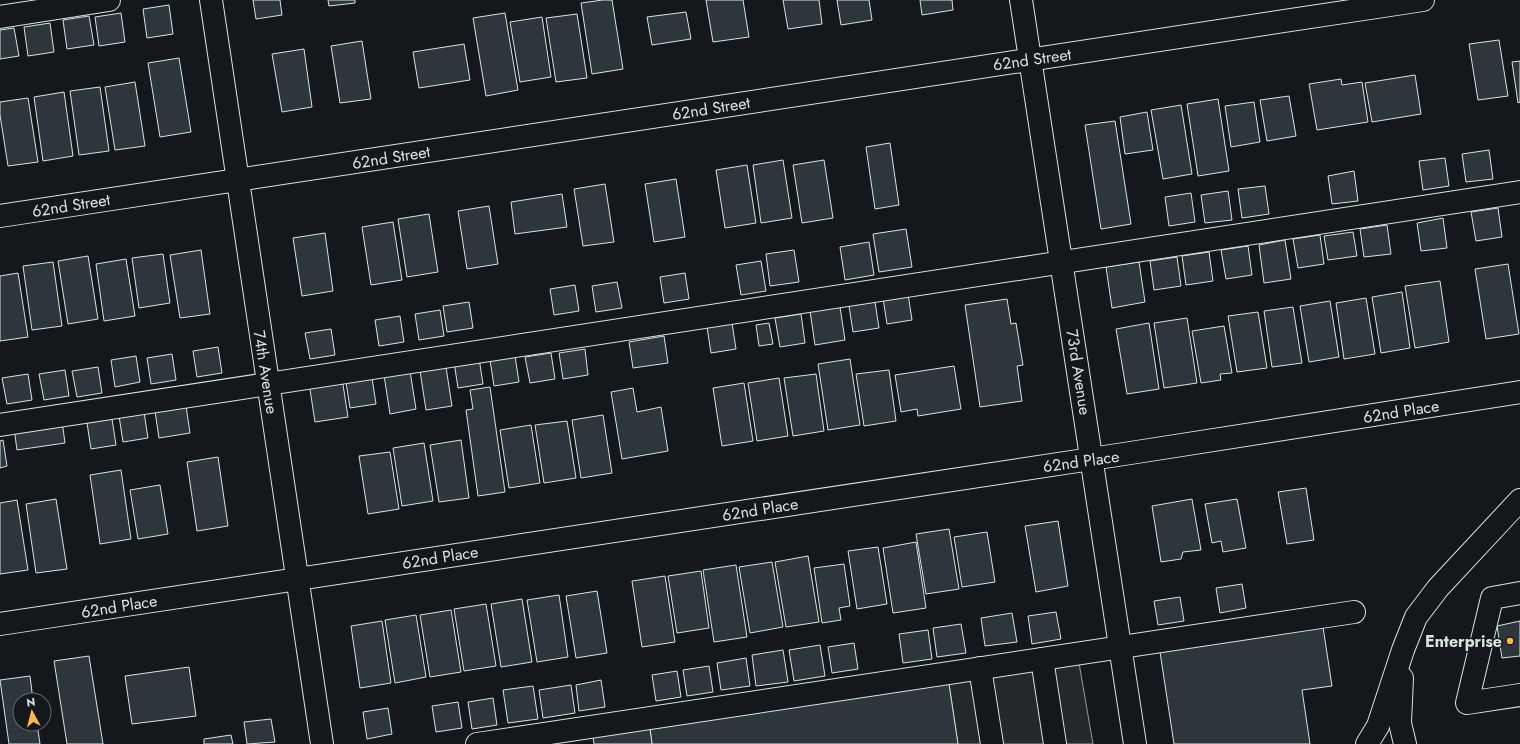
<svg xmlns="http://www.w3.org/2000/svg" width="1520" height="744" font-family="Jost,sans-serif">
  <rect width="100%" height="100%" fill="#14181c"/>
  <!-- parking -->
  <polygon fill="#24282b" stroke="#939e99" points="1079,663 1093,744 958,744 949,684"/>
  <!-- building -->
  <g fill="#2c363c" stroke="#d8e6dc">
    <polygon points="253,0 280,0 282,15 256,19"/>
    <polygon points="328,0 355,0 355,3 329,6"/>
    <polygon points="603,0 612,0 623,69 592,74 581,3"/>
    <polygon points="706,0 743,0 749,37 713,42"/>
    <polygon points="783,0 819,0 822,24 788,29"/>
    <polygon points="837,0 869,0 872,20 841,25"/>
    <polygon points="920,0 952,0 953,10 922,15"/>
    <polygon points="169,5 173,34 147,38 143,9"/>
    <polygon points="686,12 691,39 652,45 647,17"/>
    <polygon points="121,13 125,42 99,46 95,17"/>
    <polygon points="505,13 518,90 486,96 473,18"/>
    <polygon points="577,14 587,78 556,82 546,18"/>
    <polygon points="89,16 94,45 67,49 63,20"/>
    <polygon points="542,17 551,77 520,82 510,22"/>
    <polygon points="50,23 54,52 28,56 24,27"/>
    <polygon points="14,28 19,56 0,59 0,30"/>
    <polygon points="1499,40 1508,96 1478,100 1469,44"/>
    <polygon points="362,41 371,99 340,103 331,46"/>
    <polygon points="464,44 470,80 419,88 413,52"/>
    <polygon points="304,49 312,107 282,112 272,54"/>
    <polygon points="179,58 191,132 160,137 148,63"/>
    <polygon points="1520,61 1520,102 1518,103 1512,62"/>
    <polygon points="1415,75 1421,114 1372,122 1365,83"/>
    <polygon points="1341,79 1342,85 1362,82 1368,122 1317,130 1309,84"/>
    <polygon points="135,82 145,146 115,150 105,87"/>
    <polygon points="100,87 109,151 79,155 70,91"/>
    <polygon points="64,92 73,156 43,161 34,97"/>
    <polygon points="1289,96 1296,136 1267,141 1260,100"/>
    <polygon points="28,98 38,162 8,166 0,115 0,102"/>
    <polygon points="1218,99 1229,171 1198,176 1187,104"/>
    <polygon points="1254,102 1260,142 1231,147 1225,106"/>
    <polygon points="1181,105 1192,174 1163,179 1151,110"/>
    <polygon points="1147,112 1153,150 1125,154 1120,117"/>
    <polygon points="1115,121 1131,224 1101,229 1085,125"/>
    <polygon points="890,143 899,205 875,209 866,147"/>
    <polygon points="1489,150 1493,179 1466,182 1462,154"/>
    <polygon points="1445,158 1449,186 1423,190 1419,161"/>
    <polygon points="783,160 792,218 761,223 753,165"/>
    <polygon points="824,160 833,218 802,223 793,165"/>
    <polygon points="747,165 756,223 725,228 716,170"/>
    <polygon points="1354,171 1358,201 1332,204 1328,176"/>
    <polygon points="676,179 685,237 654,242 645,184"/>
    <polygon points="605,184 614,242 583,246 574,189"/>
    <polygon points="1265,186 1269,214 1242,218 1238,189"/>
    <polygon points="1228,191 1232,220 1205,223 1201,195"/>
    <polygon points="1191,193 1195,222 1169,226 1165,197"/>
    <polygon points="562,194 567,227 515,234 511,202"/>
    <polygon points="489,206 498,264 467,269 458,211"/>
    <polygon points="1498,208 1502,237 1476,241 1471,212"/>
    <polygon points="429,214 438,272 407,277 398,219"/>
    <polygon points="1443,218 1447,248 1421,251 1417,223"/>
    <polygon points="393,222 402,280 371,285 362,227"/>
    <polygon points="1387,225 1391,254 1364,257 1360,229"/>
    <polygon points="906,229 912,267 879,272 873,234"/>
    <polygon points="1353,232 1357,256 1328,260 1324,236"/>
    <polygon points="325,233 333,291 302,296 293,238"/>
    <polygon points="1320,235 1324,264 1298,268 1293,239"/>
    <polygon points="1285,240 1291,279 1264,283 1259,245"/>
    <polygon points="869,242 874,275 845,280 840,247"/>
    <polygon points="1248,246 1252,275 1226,279 1221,250"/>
    <polygon points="201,250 210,314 180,318 170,255"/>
    <polygon points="794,250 799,282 770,286 766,254"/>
    <polygon points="1209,252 1213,281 1186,285 1182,256"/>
    <polygon points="163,254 170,303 139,308 132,258"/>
    <polygon points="88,256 98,319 68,324 58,261"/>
    <polygon points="1177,257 1181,286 1154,290 1150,261"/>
    <polygon points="126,259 135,316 104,321 96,264"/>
    <polygon points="761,261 766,291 741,295 736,265"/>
    <polygon points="53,262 62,326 32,330 23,266"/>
    <polygon points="1139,262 1145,302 1112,308 1106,267"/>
    <polygon points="1508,264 1519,334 1486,339 1475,269"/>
    <polygon points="18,273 28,337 0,341 0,276"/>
    <polygon points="685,273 689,299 664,303 660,277"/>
    <polygon points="1440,281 1449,342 1415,348 1405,286"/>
    <polygon points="617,282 622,308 596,312 592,286"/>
    <polygon points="575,285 579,311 554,315 550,289"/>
    <polygon points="1402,292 1410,348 1381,353 1372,297"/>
    <polygon points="908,294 912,320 887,324 883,298"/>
    <polygon points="1366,298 1375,354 1344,359 1336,303"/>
    <polygon points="1007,299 1011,324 1016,323 1023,365 1017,366 1022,401 980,407 965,305"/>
    <polygon points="1330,301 1339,357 1309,362 1300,306"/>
    <polygon points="469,302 473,328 447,332 443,306"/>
    <polygon points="875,302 879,328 853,332 849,306"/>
    <polygon points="840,307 845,340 815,345 810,311"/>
    <polygon points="1293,307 1302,363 1272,367 1264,311"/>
    <polygon points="440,310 444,336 419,340 415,314"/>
    <polygon points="1258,312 1267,368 1237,372 1228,316"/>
    <polygon points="801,314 805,343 780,347 775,318"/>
    <polygon points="400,316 404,342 379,346 375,320"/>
    <polygon points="1187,318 1197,383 1164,388 1154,323"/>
    <polygon points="732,323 736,349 711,353 707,327"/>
    <polygon points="769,323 773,344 759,346 756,325"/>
    <polygon points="1149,323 1159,389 1127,394 1116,329"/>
    <polygon points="1224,326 1232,373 1220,374 1221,380 1201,383 1192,331"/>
    <polygon points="331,329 335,355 310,359 305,333"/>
    <polygon points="664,336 668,363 633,368 629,342"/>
    <polygon points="218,347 222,373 197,377 193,351"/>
    <polygon points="585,349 588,375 563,379 559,353"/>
    <polygon points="551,353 555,379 530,383 525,357"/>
    <polygon points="172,354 176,380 151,384 147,358"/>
    <polygon points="136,356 140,382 115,387 111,360"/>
    <polygon points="515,356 519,382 494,386 490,360"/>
    <polygon points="479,358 483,384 458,388 454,362"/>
    <polygon points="850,359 860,425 828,430 818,364"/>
    <polygon points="954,366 961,409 918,416 917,409 901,412 895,375"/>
    <polygon points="98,367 102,393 77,397 72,371"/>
    <polygon points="446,367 452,406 426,410 420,371"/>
    <polygon points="65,370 69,396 44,400 39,374"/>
    <polygon points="889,370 896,421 864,426 856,374"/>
    <polygon points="410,371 416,409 390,414 384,375"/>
    <polygon points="28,374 32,400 7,404 2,378"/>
    <polygon points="816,374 824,431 793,436 784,378"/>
    <polygon points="342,378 348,417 315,422 309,383"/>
    <polygon points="372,378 376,404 350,408 346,382"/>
    <polygon points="779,378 788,436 757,441 748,383"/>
    <polygon points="744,383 753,441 722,446 713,388"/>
    <polygon points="490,387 505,492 478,496 466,410 473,409 470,390"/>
    <polygon points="633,388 637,412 661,407 668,451 622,459 611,392"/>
    <polygon points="186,406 190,433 159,438 155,411"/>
    <polygon points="144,412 148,438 123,442 119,416"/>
    <polygon points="603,415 612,473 581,478 572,420"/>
    <polygon points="112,419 116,445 91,449 87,423"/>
    <polygon points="62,421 65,443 17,450 14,428"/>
    <polygon points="567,421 576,478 544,483 535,425"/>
    <polygon points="531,425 540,483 509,488 500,430"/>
    <polygon points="3,440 7,466 0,468 0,441"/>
    <polygon points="461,440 469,498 439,502 430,445"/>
    <polygon points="424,443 433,501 402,506 393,448"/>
    <polygon points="390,452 399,509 368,514 359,456"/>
    <polygon points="218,457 228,526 197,531 187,462"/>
    <polygon points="121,470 131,539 100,544 90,475"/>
    <polygon points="160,485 168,534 138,539 130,490"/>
    <polygon points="1306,488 1314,540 1287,544 1278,492"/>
    <polygon points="56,499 67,569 36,573 26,504"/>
    <polygon points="1192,499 1201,550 1183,552 1181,559 1161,562 1152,506"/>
    <polygon points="1237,499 1246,548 1223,552 1221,541 1212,543 1205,504"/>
    <polygon points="17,500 28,570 0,574 0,503"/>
    <polygon points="1058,521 1068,586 1036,592 1025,526"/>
    <polygon points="949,529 959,589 926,594 916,534"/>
    <polygon points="987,532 995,582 962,587 954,537"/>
    <polygon points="916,542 926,608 893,613 883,548"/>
    <polygon points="878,547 887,604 857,609 848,551"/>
    <polygon points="808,556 819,622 786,627 775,562"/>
    <polygon points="772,562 783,627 750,633 739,567"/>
    <polygon points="844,564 850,606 839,608 841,620 822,623 814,568"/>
    <polygon points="736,565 747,637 714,642 703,570"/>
    <polygon points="701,571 709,628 677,633 668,576"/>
    <polygon points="665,576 675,642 642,647 632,581"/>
    <polygon points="1242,584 1246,608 1220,613 1216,588"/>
    <polygon points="597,591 607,653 576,658 566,596"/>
    <polygon points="559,595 568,657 537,662 527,600"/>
    <polygon points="1180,597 1184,621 1158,625 1154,601"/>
    <polygon points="522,599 532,662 501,667 491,604"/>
    <polygon points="486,604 496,666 464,671 454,609"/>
    <polygon points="451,610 461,672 430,677 420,615"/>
    <polygon points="1056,612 1061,639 1032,644 1028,616"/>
    <polygon points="1012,613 1017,642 985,646 981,618"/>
    <polygon points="416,615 426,677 395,683 385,620"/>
    <polygon points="382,621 391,683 360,688 351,626"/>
    <polygon points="1520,621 1520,656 1502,658 1497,626"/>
    <polygon points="961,624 966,653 937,657 933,628"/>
    <polygon points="1323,627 1332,686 1302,690 1310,744 1174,744 1160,652"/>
    <polygon points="928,630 932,659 903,663 899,634"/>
    <polygon points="854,643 858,669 832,673 828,647"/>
    <polygon points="820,645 825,676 794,681 789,650"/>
    <polygon points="783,650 788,682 756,686 752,655"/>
    <polygon points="89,656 103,744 67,744 54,661"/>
    <polygon points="746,658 750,686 721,690 717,663"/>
    <polygon points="709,666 713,692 687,696 683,670"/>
    <polygon points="189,667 196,716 132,724 125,676"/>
    <polygon points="677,671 681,697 656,701 652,675"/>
    <polygon points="30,676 33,700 20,700 20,724 37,724 40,744 9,744 0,680"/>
    <polygon points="601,680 605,707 579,711 576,685"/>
    <polygon points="949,684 958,744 652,744 650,729"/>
    <polygon points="571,685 575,713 543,718 539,690"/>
    <polygon points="533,686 538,719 508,723 503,690"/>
    <polygon points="493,698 497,725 472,729 468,702"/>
    <polygon points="458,702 462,728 436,732 432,706"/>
    <polygon points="388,708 392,734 367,739 363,712"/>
    <polygon points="271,719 275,742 247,744 244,722"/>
    <polygon points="650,729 652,744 594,744 593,737"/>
    <polygon points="231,735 233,744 204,744 204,739"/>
  </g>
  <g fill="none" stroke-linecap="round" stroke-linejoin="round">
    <defs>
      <g id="minor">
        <polyline points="211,0 322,744"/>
        <polyline points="1021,0 1135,744"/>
        <polyline points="0,17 109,0"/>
        <polyline points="0,216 1423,0"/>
        <polyline points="0,425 1520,192"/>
        <polyline points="1520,593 1492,598 1467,703 1520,695"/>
        <polyline points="0,624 1124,454 1520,392"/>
        <polyline points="1042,659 1055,744"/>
        <polyline points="980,668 992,744"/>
        <polyline points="477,744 1354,612"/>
      </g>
      <g id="major">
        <polyline points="1402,678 1400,723 1405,744"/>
        <polyline points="1367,744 1378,726 1403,650 1416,617 1438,588 1520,500"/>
      </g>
    </defs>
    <!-- minor casing -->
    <use href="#minor" stroke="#d8e6dc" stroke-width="24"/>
    <!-- major casing -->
    <use href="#major" stroke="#d8e6dc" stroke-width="24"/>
    <!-- minor -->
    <use href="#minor" stroke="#14181c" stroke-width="22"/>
    <!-- major -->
    <use href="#major" stroke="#14181c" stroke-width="22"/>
  </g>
  <!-- markers -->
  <circle fill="#ffb74d" stroke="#14181c" stroke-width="1.5" cx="1510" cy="641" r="4"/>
  <g text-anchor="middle" stroke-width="3" stroke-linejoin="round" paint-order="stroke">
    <!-- street labels -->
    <g font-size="16" fill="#d8e6dc" stroke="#14181c">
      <text transform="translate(1032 59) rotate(-8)" y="6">62nd Street</text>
      <text transform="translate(711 108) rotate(-9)" y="6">62nd Street</text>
      <text transform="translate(391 157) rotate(-9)" y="6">62nd Street</text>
      <text transform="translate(71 205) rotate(-9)" y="6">62nd Street</text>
      <text transform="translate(266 372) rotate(81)" y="6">74th Avenue</text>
      <text transform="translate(1079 372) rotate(81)" y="6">73rd Avenue</text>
      <text transform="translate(1401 411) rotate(-9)" y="6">62nd Place</text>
      <text transform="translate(1081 461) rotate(-8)" y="6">62nd Place</text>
      <text transform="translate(760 509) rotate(-9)" y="6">62nd Place</text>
      <text transform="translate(440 557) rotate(-9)" y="6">62nd Place</text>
      <text transform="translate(119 606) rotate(-9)" y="6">62nd Place</text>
    </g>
    <!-- poi labels -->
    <g font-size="16" font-weight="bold" fill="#d8e6dc" stroke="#14181c" text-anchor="end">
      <text x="1502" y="647">Enterprise</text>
    </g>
  </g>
  <!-- north arrow -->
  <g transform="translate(32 712) rotate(353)"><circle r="19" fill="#14181c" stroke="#626a69"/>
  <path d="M0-3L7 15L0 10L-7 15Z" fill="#ffb74d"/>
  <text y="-6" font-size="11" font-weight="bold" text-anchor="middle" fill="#d8e6dc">N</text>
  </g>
</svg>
